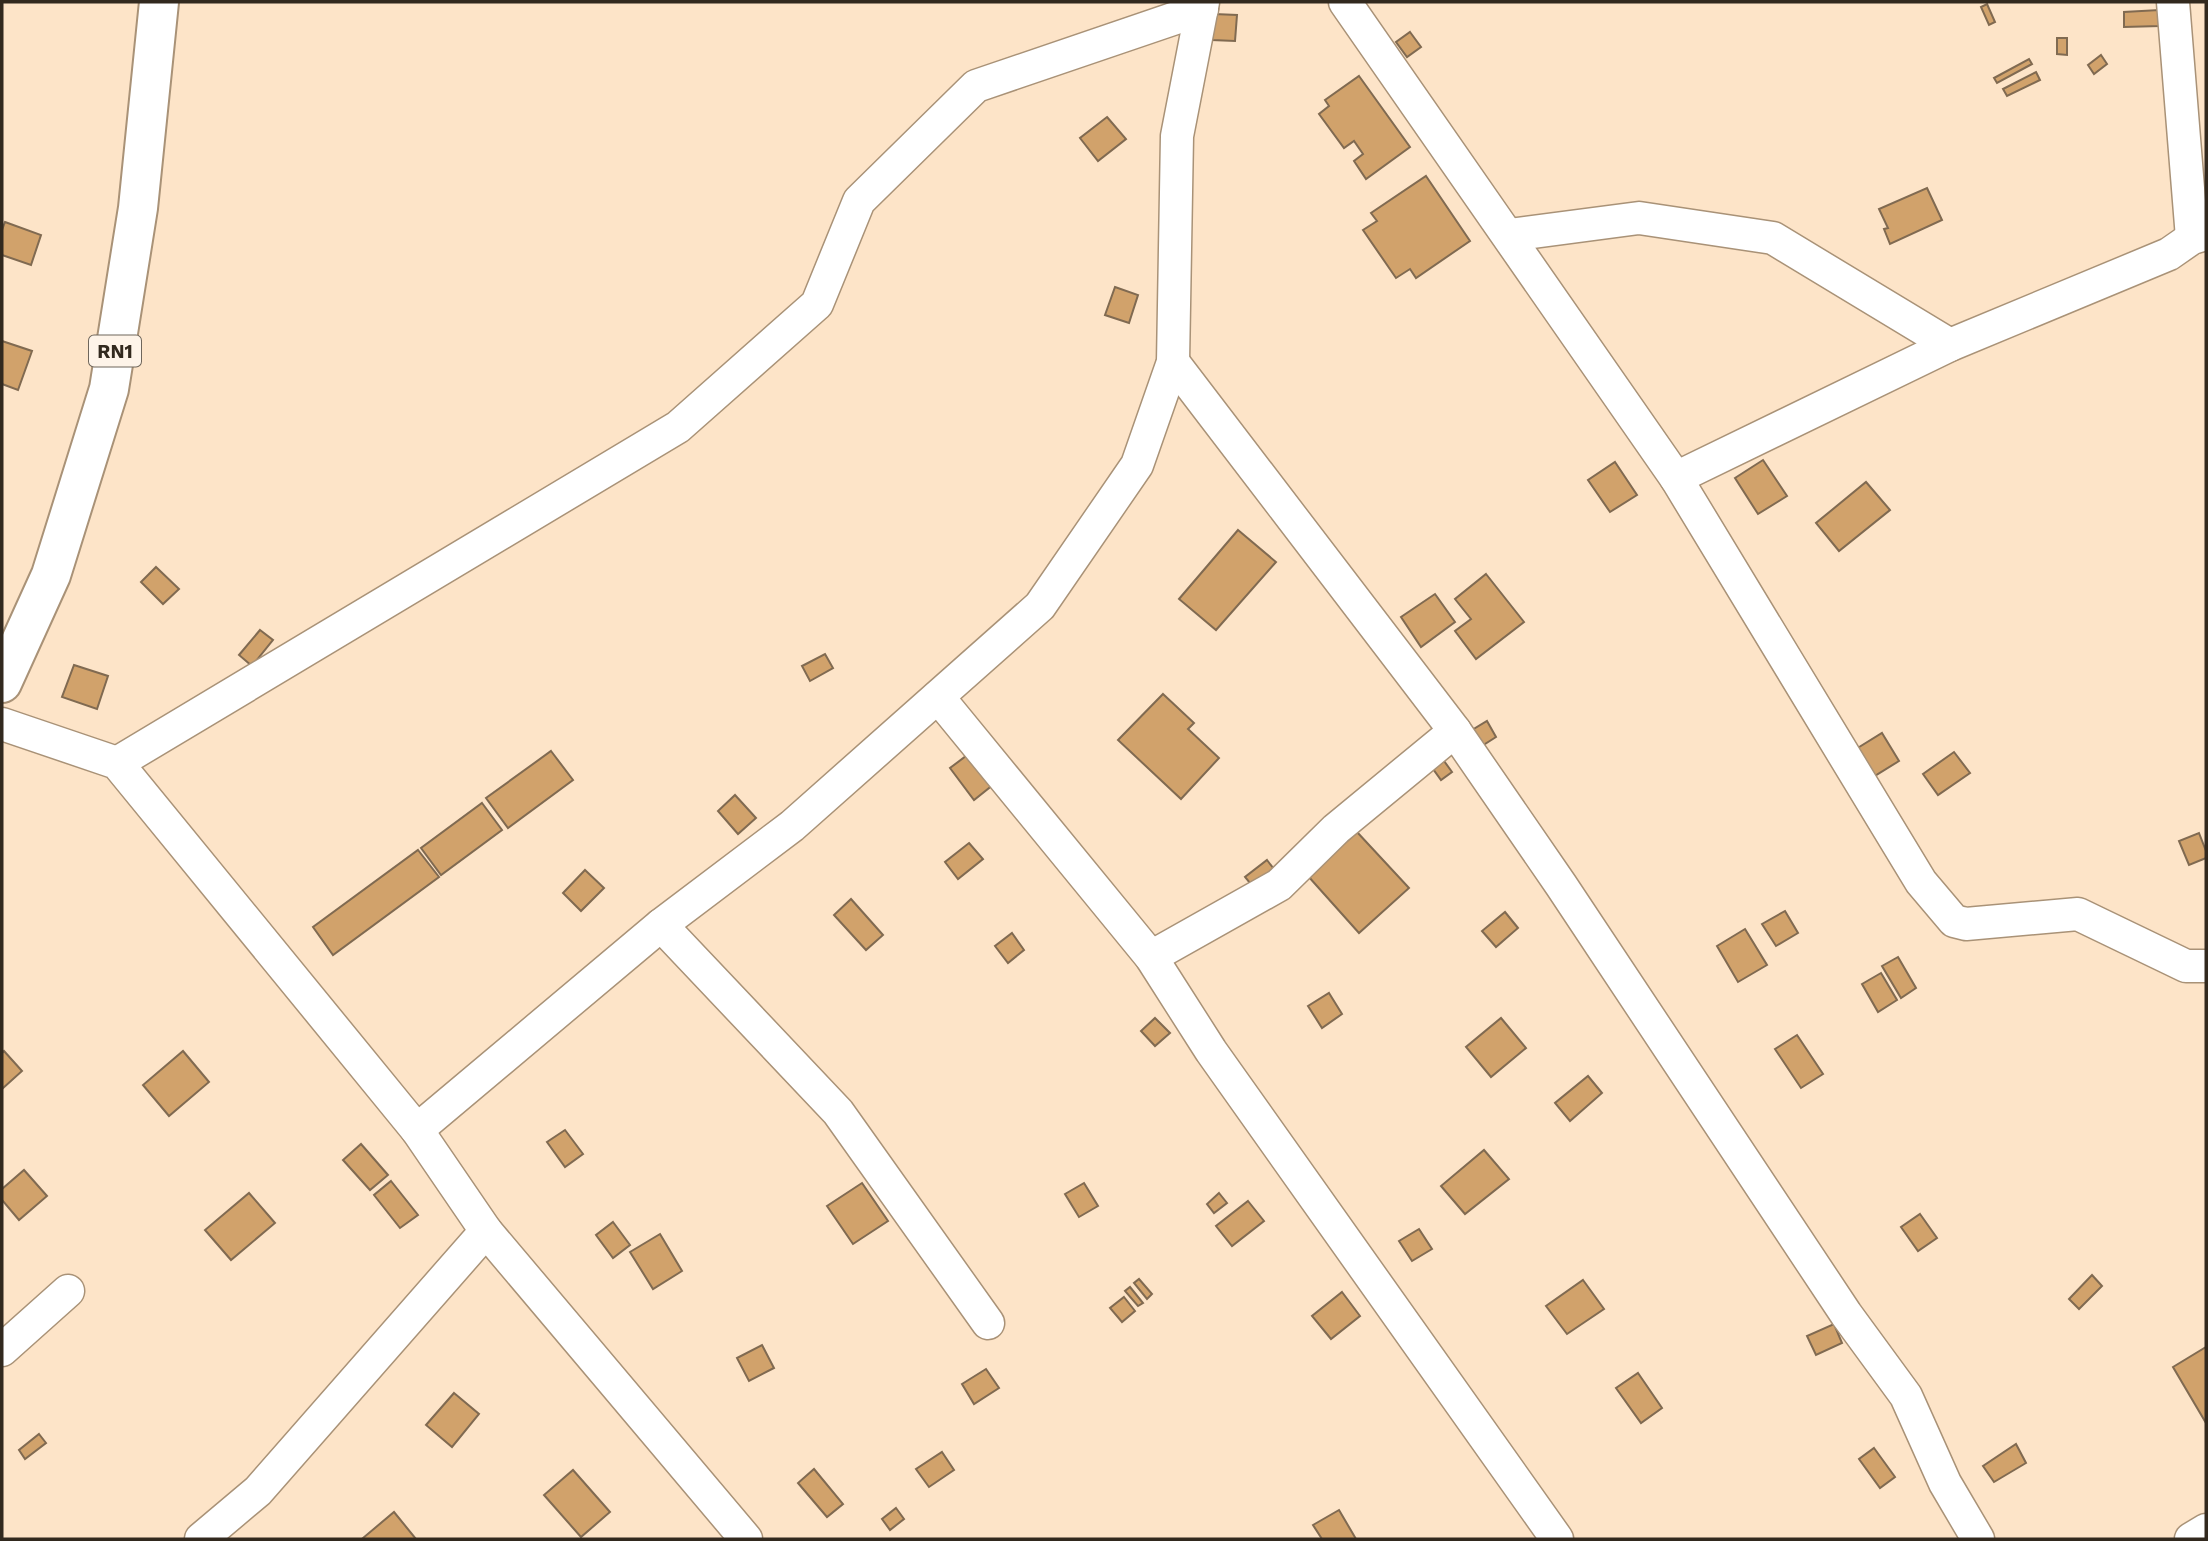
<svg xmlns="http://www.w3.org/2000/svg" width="2208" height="1541" font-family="'Work Sans',sans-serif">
  <rect width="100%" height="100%" fill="#fde4c8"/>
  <!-- building -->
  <g fill="#d1a26b" stroke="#806a51" stroke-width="2">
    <polygon points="1987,4 1995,22 1989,25 1981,7"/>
    <polygon points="2159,10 2160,26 2124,27 2124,12"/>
    <polygon points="1214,14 1237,15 1235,41 1212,40"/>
    <polygon points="1410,32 1421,47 1407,57 1396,42"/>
    <polygon points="2057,38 2067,38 2067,55 2057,54"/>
    <polygon points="2101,55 2107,64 2094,74 2088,65"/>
    <polygon points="2029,59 2032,64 1997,83 1994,78"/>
    <polygon points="2036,72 2040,80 2007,96 2003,89"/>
    <polygon points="1359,76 1410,147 1366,179 1354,161 1363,154 1354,141 1344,148 1319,114 1329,106 1325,100"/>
    <polygon points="1107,117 1126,139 1098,161 1080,138"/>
    <polygon points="1426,176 1470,241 1416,278 1410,269 1396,278 1363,230 1377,221 1371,213"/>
    <polygon points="1927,188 1942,220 1890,244 1884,229 1888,228 1879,209"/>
    <polygon points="5,222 41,235 31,265 2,255 2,230"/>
    <polygon points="1115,287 1138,295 1129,323 1105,315"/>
    <polygon points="2,341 32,351 18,390 2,384"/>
    <polygon points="1763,460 1787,496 1758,514 1735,478"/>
    <polygon points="1615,462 1637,495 1610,512 1588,480"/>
    <polygon points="1866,482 1890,510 1839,551 1816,523"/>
    <polygon points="1238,530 1276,562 1216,630 1179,599"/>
    <polygon points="156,567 179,589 163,604 141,582"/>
    <polygon points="1486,574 1524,622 1476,659 1455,631 1471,619 1455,599"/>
    <polygon points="1435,594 1455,622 1421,647 1401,617"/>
    <polygon points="260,630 273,640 252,666 239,655"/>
    <polygon points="825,654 833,668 810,681 802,666"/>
    <polygon points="74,665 108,676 97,709 62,697"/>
    <polygon points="1163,694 1194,723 1188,729 1219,758 1181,799 1118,740"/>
    <polygon points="1487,721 1496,737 1477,749 1467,733"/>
    <polygon points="1882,733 1899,761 1873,777 1856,749"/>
    <polygon points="551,751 573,780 508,828 486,798"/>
    <polygon points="1954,752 1970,773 1938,795 1923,774"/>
    <polygon points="970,753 994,784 974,800 950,768"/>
    <polygon points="1439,754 1452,772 1441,780 1428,762"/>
    <polygon points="735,795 756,818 738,834 718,811"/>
    <polygon points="482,803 502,830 441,875 421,848"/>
    <polygon points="1357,832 1409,888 1359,933 1308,876"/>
    <polygon points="2199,833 2206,851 2206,858 2189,865 2179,841"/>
    <polygon points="969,843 983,859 958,879 945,862"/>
    <polygon points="418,850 439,877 333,955 313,927"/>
    <polygon points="1267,860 1280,877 1259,894 1245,877"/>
    <polygon points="585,870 604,888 581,911 563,893"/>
    <polygon points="851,899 883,935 866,950 834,915"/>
    <polygon points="1785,911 1798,933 1776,946 1762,924"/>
    <polygon points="1505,912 1518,928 1496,947 1482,931"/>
    <polygon points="1745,929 1767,965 1738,982 1717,946"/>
    <polygon points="1012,933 1024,950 1008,963 995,946"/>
    <polygon points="1898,957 1916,988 1901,998 1882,966"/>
    <polygon points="1881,973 1897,1000 1878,1012 1862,984"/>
    <polygon points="1329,993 1342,1014 1322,1028 1308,1006"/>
    <polygon points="1155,1018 1170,1033 1155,1046 1141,1031"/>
    <polygon points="1501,1018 1526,1048 1491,1077 1466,1047"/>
    <polygon points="1797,1035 1823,1074 1801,1088 1775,1049"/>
    <polygon points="4,1051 22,1071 2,1089 2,1053"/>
    <polygon points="183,1051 209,1082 169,1116 143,1085"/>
    <polygon points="1588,1076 1602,1093 1570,1121 1555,1103"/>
    <polygon points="565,1130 583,1154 565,1167 547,1142"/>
    <polygon points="361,1144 388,1175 370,1190 343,1160"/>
    <polygon points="1484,1150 1509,1179 1465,1214 1441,1186"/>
    <polygon points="24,1170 47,1196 19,1220 2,1200 2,1189"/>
    <polygon points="391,1181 418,1215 400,1228 374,1195"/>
    <polygon points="862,1183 888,1221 853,1244 827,1206"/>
    <polygon points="1084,1183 1098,1206 1079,1217 1065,1194"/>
    <polygon points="249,1193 275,1223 231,1260 205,1230"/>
    <polygon points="1219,1193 1227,1203 1214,1213 1207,1204"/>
    <polygon points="1248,1201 1264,1221 1232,1246 1216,1226"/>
    <polygon points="1920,1214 1937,1238 1918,1251 1901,1227"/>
    <polygon points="613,1222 630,1245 613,1258 596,1235"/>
    <polygon points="1419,1229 1432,1249 1412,1261 1399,1241"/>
    <polygon points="660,1234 682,1271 653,1289 630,1252"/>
    <polygon points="2092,1275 2102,1286 2079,1309 2069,1299"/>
    <polygon points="1139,1279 1152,1294 1147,1299 1134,1283"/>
    <polygon points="1583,1280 1604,1309 1567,1334 1546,1306"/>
    <polygon points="1130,1287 1143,1303 1138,1306 1125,1291"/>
    <polygon points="1342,1292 1360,1316 1331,1339 1312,1316"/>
    <polygon points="1124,1297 1135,1311 1122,1322 1110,1308"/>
    <polygon points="1834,1324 1842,1343 1816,1355 1807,1336"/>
    <polygon points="762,1345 774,1368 749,1381 737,1358"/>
    <polygon points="2206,1347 2206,1423 2173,1367"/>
    <polygon points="986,1369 999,1388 974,1404 962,1384"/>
    <polygon points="1638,1373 1662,1408 1641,1423 1616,1388"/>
    <polygon points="454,1393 479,1414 452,1447 426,1425"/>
    <polygon points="39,1434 46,1443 25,1459 19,1450"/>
    <polygon points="2016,1444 2026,1463 1994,1482 1983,1466"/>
    <polygon points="1874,1448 1895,1477 1880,1488 1859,1459"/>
    <polygon points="942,1452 954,1470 929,1487 916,1469"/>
    <polygon points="814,1469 843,1504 827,1517 798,1483"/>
    <polygon points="573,1470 610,1512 581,1537 544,1495"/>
    <polygon points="896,1508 904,1519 890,1530 882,1519"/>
    <polygon points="1339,1510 1356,1539 1322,1539 1313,1525"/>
    <polygon points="394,1512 416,1539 364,1539 363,1538"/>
  </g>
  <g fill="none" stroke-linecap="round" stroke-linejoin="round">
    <defs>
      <g id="street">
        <polyline points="1345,2 1676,478 1921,882 1954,921 1966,924 2078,914 2186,966 2206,966"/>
        <polyline points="2173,2 2192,238"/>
        <polyline points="1509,235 1639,218 1773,238 1950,345"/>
        <polyline points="1173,362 1455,731 1561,885 1846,1314 1906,1396 1945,1483 1978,1539"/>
        <polyline points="1676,478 1950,345 2169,254 2192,238 2206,234"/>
        <polyline points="938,697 1151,957 1211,1051 1557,1539"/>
        <polyline points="2,724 117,763 417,1130 486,1231 746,1539"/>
        <polyline points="117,763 678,427 817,304 859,201 976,86 1202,9"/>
        <polyline points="661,925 838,1112 988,1323"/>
        <polyline points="1151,957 1279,885 1336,829 1455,731"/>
        <polyline points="417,1130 661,925 792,826 1040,606 1137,465 1173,362 1177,136 1203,2"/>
        <polyline points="2,1350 68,1291"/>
        <polyline points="201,1539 258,1491 486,1231"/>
        <polyline points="2191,1539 2206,1530"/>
      </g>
      <polyline id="highway" points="2,683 51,575 109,389 138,208 159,2"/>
    </defs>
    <!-- street casing -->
    <use href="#street" stroke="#a99277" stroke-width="35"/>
    <!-- highway casing -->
    <use href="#highway" stroke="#a99277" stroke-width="42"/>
    <!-- street -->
    <use href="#street" stroke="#fff" stroke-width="32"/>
    <!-- highway -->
    <use href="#highway" stroke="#fff" stroke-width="38"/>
  </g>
  <g text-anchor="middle" stroke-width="7" stroke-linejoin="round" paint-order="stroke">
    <!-- shield labels -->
    <rect fill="#fef4e9" stroke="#6f665b" stroke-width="2" x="89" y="335.5" width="52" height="31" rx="5"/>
    <g font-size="19" font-weight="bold" fill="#32291e">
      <text x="115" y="358">RN1</text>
    </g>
  </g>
  <!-- border -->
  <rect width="2208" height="1541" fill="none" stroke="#32291e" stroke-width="7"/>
</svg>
